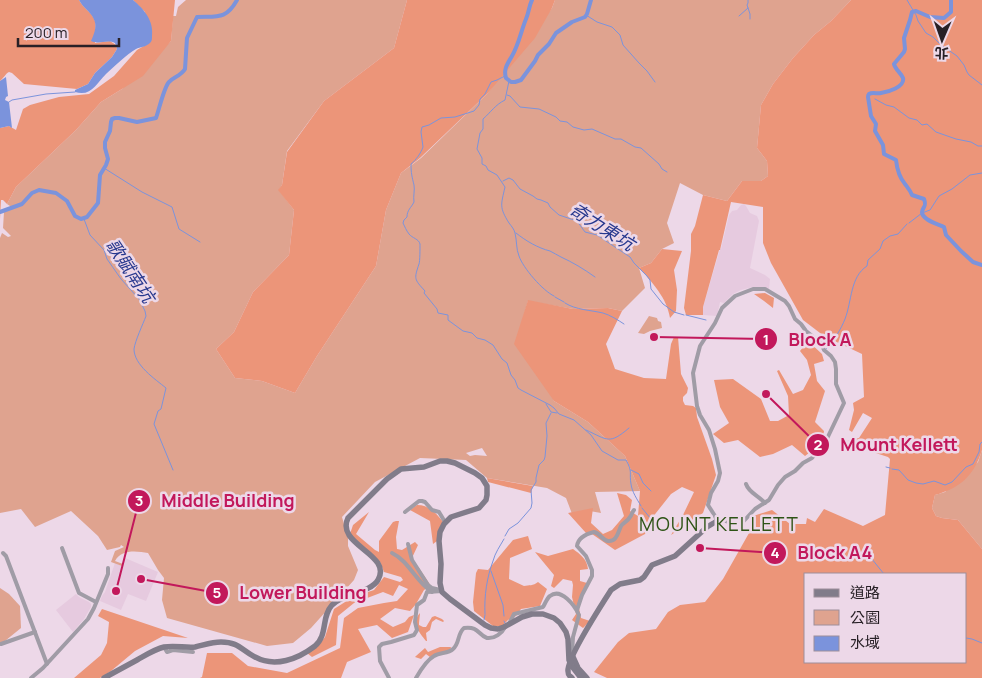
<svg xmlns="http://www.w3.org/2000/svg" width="982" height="678" font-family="Manrope,'Noto Sans TC',sans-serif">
  <rect width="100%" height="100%" fill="#edd8e8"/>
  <!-- built -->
  <g fill="#e6cadf">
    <polygon points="744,204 746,206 750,213 757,216 759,221 750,268 765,275 770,279 769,289 753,287 741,290 733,294 724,303 720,302 717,316 703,315 703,307 720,249 721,249 729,215 732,211 737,210 741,205"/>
    <polygon points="125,558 158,572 146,601 128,594 121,610 100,601 102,596 105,592 115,563 122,566"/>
    <polygon points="76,594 79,597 89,602 91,604 91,607 84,619 73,632 56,610"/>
  </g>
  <!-- green -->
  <g fill="#dfa38f" fill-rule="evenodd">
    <path d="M 186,0 L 407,0 L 394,48 L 324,101 L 287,151 L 282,185 L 279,190 L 294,210 L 289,255 L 253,292 L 234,332 L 216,349 L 235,378 L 262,381 L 295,393 L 317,356 L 376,266 L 386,210 L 401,173 L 421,158 L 487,94 L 552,8 L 555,0 L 851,0 L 831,21 L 814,35 L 793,58 L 773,84 L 761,105 L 757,148 L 767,161 L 768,176 L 761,181 L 742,181 L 727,201 L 703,195 L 680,183 L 667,223 L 674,243 L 662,249 L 651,263 L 639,268 L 645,288 L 622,311 L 608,308 L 573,309 L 528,301 L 523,318 L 554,401 L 588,422 L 625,456 L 640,491 L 595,492 L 601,513 L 584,510 L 574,519 L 566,498 L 547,488 L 487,478 L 466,460 L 420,458 L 375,482 L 342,517 L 348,538 L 348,546 L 358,570 L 354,580 L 311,628 L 293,643 L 267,646 L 167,618 L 162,600 L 164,578 L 158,570 L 148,553 C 137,551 121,549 115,561 L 123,564 L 122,566 L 111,562 L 115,551 L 124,547 L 121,545 L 120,547 L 107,550 L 98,536 L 71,511 L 35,527 L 21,509 L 0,513 L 0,238 L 2,233 L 8,237 L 11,236 L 3,228 L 4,212 L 11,209 L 10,206 L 7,204 L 16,187 L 76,130 L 101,102 L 122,89 L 171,41 L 173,16 L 176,16 L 178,7 ZM 482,448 L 487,456 L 475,455 L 470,456 L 466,453 Z"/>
    <polygon points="649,316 657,318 658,321 661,322 662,328 650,331 644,334 638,333"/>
    <polygon points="982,450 982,549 958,520 942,518 936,516 932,508 935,495 945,492 978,462"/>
    <polygon points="0,588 9,594 20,606 21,628 0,645"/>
  </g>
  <!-- forest -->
  <g fill="#ec9579" fill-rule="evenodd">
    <path d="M 0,0 L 79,0 C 83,8 92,12 95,21 C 97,28 94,35 95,43 L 110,41 L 116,45 L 117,49 L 112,57 L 95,73 L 88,84 L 77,89 L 24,84 L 12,73 L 9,72 C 5,74 4,78 0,81 Z"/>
    <polygon points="133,0 175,0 171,41 143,76 101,102 76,130 16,187 7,204 3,200 1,200 0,219 0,128 9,126 16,130 23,109 30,105 59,97 89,94 114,76 137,50 149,43 145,12"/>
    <polygon points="407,0 555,0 552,8 535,38 487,94 420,158 401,173 386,210 376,266 317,356 295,393 262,381 235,378 216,349 234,332 253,292 289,255 294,210 278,190 282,185 287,152 324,101 394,48"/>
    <path d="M 851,0 L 982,0 L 982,450 C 974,476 960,488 935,495 L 932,508 L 936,516 L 942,518 L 958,520 L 982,549 L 982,678 L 607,678 L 594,672 L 618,642 L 629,633 L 656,629 L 668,612 L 680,605 L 705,602 L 723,579 L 753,526 L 750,517 L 772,510 L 790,524 L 806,524 L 807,518 L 815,522 L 824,509 L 863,526 L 885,515 L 890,459 L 888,457 L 851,445 L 847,441 L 859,438 L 872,418 L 863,413 L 852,432 L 849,430 L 854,410 L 853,403 L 864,397 L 862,354 L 824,336 L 803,320 L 771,263 L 763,243 L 763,207 L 731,202 L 720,250 L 719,250 L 703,307 L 703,315 L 686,315 L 684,308 L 691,251 L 691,234 L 695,226 L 703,195 L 727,201 L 742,181 L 761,181 L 768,176 L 767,161 L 757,148 L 761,105 L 773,84 L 793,58 L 814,35 L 831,21 ZM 806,574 L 966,574 L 966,662 L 806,662 Z"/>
    <path d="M 662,249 L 682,251 L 674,270 L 677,290 L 676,311 L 670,318 C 667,298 652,282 639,268 L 651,263 Z"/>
    <polygon points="765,293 774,298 773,308 764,301 754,294"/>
    <polygon points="528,300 573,309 608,308 622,311 606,344 615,369 644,378 666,379 671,344 674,337 678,337 681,374 688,388 687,393 683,397 683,401 685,405 693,406 696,408 697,417 712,459 716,475 703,513 671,535 683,515 694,492 682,487 671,494 652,518 645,534 615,550 592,534 586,533 568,513 593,508 591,523 603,534 612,530 624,516 617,493 626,495 632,500 630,511 638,516 640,491 625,456 588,422 554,401 514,344"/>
    <polygon points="808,341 822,354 824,361 814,364 817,381 825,391 815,422 824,431 822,443 805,456 792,445 773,454 760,457 738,440 724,443 713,434 729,423 720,407 714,380 733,379 761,399 770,421 778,421 789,415 788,396 777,371 779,370 793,394 803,390 811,375 807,360 800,351"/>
    <polygon points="487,478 533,486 531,493 488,482"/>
    <path d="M 417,505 C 429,505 436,513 444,523 L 437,541 L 433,544 L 430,521 L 410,510 Z"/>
    <polygon points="369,512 356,534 375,550 379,552 379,541 393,522 396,521 399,521 396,537 397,549 402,550 415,542 418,545 411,560 419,568 431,586 424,590 416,604 410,611 395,608 380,619 393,627 405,622 409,617 414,615 408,632 392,638 377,625 358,629 371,652 347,662 341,678 200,678 202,677 207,653 232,653 248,666 287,673 340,648 344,618 358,608 384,603 397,601 408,589 399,585 393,596 383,592 354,603 338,616 336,645 312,657 307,653 318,646 325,637 334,609 353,597 374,590 384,577 400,582 403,580 401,577 384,572 380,562 350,534 353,525"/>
    <path d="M 528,536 L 532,549 L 510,558 L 509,579 L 524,586 C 529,585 533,586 538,582 L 547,589 L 540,606 L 521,609 L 516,616 L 508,620 L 502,626 L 493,626 L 474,611 L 473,602 L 476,573 L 478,569 L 488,570 L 513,540 Z"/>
    <path d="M 573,549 C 580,554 587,559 588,569 L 580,570 L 580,581 L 587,583 L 579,608 L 581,618 L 590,621 L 583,628 L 572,620 L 576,614 L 572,597 L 573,585 L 572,581 L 563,579 L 554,588 L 551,586 L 554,575 L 535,552 L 548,556 Z"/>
    <polygon points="102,609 188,638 163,636 135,651 111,671 100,678 74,678 101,655 107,643 109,622 98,616"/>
    <path d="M 420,613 L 419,623 L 419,625 L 423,627 L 426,627 L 432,617 L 435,616 L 442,619 L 444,621 L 443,622 L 436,619 L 432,622 L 430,630 L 426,633 L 427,641 L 426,641 C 419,632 411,623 420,613 Z"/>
    <polygon points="440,647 451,647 450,650 430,657 426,654 421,659 415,657 416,656 425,648 428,652"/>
  </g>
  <!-- water -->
  <g fill="#7b93dc">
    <path d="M 79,0 L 133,0 C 144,9 154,21 152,36 C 152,39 152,41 150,43 C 146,47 140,47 136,49 C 127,54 114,67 106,74 C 96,84 91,97 75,92 L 75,90 L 88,84 L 95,73 L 112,57 L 117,49 L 115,43 C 107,39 99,45 91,41 C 97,28 98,21 87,10 C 84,7 81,4 79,0 Z"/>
    <polygon points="6,77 8,96 6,97 5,100 9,102 12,128 9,126 0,128 0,81"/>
  </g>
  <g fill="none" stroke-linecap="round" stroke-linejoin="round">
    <!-- stream -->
    <g stroke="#7b93dc" stroke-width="1">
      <polyline points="748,0 748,3 747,5 750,14 750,19"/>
      <polyline points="907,0 916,15 918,21 926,33 933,37 941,45 957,56 964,65 967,72 969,75 982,85"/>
      <polyline points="586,15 597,22 612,27 620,35 623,45 639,63 647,71 655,82"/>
      <polyline points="739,16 748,8"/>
      <path d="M 505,76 L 497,80 L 491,82 L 485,94 L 480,99 L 479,105 L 474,111 L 455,117 L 441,118 L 429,125 L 422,127 L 421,132 L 423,147 C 421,153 416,160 411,164 C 411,173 412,177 414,185 C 415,190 413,196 414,202 C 411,208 407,210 407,217 L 404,220 L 403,223 C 405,227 406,230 409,234 C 412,238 419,239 420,244 C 420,247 420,262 419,264 C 414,279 414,279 425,291 L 424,293 L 437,309 L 438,313 L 448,315 L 448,320 L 463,331 L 472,333 L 477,338 L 485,340 L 493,345 L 502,359 L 507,363 L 511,375 L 515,380 L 518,388 L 521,390 L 550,405 L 554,408 L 559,414 L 574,420 L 591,435 L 602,451 L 618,460 L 626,460 C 633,472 629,473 631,484 C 632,492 637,499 641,506"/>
      <path d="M 509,81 L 505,100 C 495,105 491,112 483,119 L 483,129 L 480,133 L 477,149 L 482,158 L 482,164 L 486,166 L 488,170 L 497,175 L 505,187 C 501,205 499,207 509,223 C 512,227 514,229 515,233 C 517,241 516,249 519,256 C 523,268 543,291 554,296"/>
      <polyline points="507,95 510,96 520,107 539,109 556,117 560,121 567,122 573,127 584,130 592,129 615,139 621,139 635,147 641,148 659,164 662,169 667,172"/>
      <polyline points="875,99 886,105 894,107 909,118 917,120 922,125 927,124 936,132 956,139 971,142 978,146 982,146"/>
      <polyline points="9,102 12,100 46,94 75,92"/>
      <polyline points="104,168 142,192 172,207 179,229 200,242"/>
      <polyline points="503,181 509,178 513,180 520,189 533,196 537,199 541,200 548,203 550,207 559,215 577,221 585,232 597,235 630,257 634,263 647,276 650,280 651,289 663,304 674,312 684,315"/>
      <path d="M 84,219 L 90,235 L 104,250 L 107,259 L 121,279 L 139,299 L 145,311 L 146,316 C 143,324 135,341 134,349 C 134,365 155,379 166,388 L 161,409 L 158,411 L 154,424 L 173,470"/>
      <polyline points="909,223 922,213 930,210 939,196 952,189 970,175 982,173"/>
      <path d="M 516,233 C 526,241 538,248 550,251 C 554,253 557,255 561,257 C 572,262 584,269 595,277"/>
      <polyline points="555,297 564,302"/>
      <path d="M 565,303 C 576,310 590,310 603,313 C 610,315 618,320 624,324"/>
      <polyline points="686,315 706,320"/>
      <path d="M 826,349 C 834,341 841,329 845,319 C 852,301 850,277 867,266 L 868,260 L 880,249 L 883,241 L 890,236 L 898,234 L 907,224"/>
      <polyline points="546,404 551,412 557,413"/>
      <path d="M 586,430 C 608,440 609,445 629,428"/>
      <polyline points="886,467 890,468"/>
      <polyline points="892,469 899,470 908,480 916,483 923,484 934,481 945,485 952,482 966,467 973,464 979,452 980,444 982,442"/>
      <polyline points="631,470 639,474 643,483 651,491"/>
      <polyline points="642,508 651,519"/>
      <polyline points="505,536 509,529 518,523 531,508 532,503 531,490 536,482 536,478 539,465 544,460 545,457 547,436 546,423 551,413"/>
      <polyline points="867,553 884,574"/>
      <polyline points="491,571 503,605 504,616"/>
      <path d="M 485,614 C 484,596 487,577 493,561 C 495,553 500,546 504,539"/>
      <polyline points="484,620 485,615"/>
      <polyline points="504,621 505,623"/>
      <polyline points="966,638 972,639 982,643"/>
    </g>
    <!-- canal -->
    <g stroke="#7b93dc" stroke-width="4">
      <path d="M 532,0 C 529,6 529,12 526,19 C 521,31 519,44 512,56 C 508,63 503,69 506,78 L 511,82 L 515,82 L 521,80 L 535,61 L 538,55 L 549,44 L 556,33 L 572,22 L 585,17 L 587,14 L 591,0"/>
      <path d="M 951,0 L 951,12 L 944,18 L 930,17 L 916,11 L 912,12 L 910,20 L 904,38 L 905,49 L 904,52 L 894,64 C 895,69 901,73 903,78 C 905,87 888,92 881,93 C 878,94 872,92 869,94 C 868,95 868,96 868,97 L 871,116 L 876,124 L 875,131 L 883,145 L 884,154 L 896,160 C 897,169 899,177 905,184 C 908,188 910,190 912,195 L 924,199 C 927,207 923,206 922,212 C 922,220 938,224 944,227 L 946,235 L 961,251 L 973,262 L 982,265"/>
      <path d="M 0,212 L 22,204 L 32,193 L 39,190 L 56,193 L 67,201 L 75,216 L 81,219 L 87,217 L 98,203 L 100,175 L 106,165 L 108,159 L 105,148 L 105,142 L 110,131 L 111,122 L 112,119 L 115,118 L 119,118 L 137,122 L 156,118 C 159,110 164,87 169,82 C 173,77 181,76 185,69 L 187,38 L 197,17 C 217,16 226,20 237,0"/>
    </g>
    <!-- street -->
    <g stroke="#a09ca6" stroke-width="4">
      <polygon points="753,289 765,289 785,301 789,306 795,319 801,324 806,331 821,343 824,350 831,356 835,362 836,369 836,384 844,403 824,445 812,458 803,463 795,471 785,477 778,485 769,500 755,509 741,524 735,524 723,520 717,521 715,516 708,505 711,493 718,481 720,473 715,449 709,430 700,415 697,406 693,373 700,346 715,323 722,308 735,296"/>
      <path d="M 746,484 C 749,493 759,496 765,503"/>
      <polyline points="405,512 419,501 422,501 425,502 432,510 439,512 445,522"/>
      <polyline points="408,544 412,560 428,585 432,588 440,590"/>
      <polyline points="62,548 79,593 96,602"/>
      <polyline points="3,553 6,556 47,664"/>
      <path d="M 392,553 C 409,561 416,582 432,592"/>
      <path d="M 577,610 L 582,595 L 592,576 L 592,570 L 586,556 L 577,546 C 578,538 586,534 594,532 C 600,533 602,540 608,541 C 617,542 618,532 621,526 C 623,523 628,521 630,517 C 632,515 632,512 634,510"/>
      <path d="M 509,624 L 514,614 L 543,607 C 545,604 547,598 550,596 C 561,587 575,606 579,615 L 573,637 L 572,654"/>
      <polyline points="1,644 35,632"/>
      <polyline points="164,647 167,652 173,650 193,652"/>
      <polyline points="31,678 43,668 88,619 94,608 108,574 108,568"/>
      <polyline points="389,678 380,661 379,647 382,644 391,642 414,635 417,630 415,622 417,605 424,600 427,592 442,591"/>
      <path d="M 416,678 C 420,671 427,660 434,656 C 440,652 448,654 453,649 C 460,643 457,634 464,628 C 479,626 478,635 487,638 C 495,639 502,633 505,627"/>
    </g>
    <!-- secondary -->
    <g stroke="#817c8a" stroke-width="5.5">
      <polyline points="573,657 578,668 587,678"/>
      <path d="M 104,678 C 115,672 126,666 137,660 C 146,655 155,649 164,647 C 175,645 185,648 195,647 C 204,645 212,642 221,642 C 239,642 241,650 255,657 C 275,668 298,659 315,646 C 328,635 321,617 332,605 C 344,593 370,593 378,580 C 393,554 335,545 348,518 L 387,479 L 401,469 L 424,467 L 440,461 L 447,461 L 455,463 L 475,473 L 482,478 L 487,486 L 487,495 L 486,500 L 479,508 L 451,517 L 444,524 L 440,532 L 439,541 L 441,564 L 440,583 L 442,592 L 450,599 L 485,625 L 491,628 L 498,629 L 504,627 L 522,617 L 532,614 L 543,614 L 554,618 L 560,623 L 566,632 L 568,639 L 569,660 L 571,665 L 581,678"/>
      <path d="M 572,678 C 569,675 568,676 568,671 C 567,658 602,604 611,590 L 620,584 L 640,580 L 644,577 L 652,565 L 675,556 L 707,527 L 717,521"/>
    </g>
  </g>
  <g text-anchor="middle" stroke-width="5" stroke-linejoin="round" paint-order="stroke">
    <!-- water labels -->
    <g font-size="18" font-style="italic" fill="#27388e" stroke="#edd8e8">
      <text transform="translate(602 227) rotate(32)" y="6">奇力東坑</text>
      <text transform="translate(130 271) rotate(56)" y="6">歌賦南坑</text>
    </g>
    <!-- quarter labels -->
    <g font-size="19" letter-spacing="1" fill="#2d5315" stroke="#edd8e8">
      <text x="719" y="531">MOUNT KELLETT</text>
    </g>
  </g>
  <!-- callouts -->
  <path fill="none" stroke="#c2185b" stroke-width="2" d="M654 337L766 339M766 394L818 445M116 591L139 501M700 548L775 553M141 579L217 593"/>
  <g fill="#c2185b" stroke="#edd8e8" stroke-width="2">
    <circle cx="654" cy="337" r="5"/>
    <circle cx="766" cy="394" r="5"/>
    <circle cx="116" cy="591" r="5"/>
    <circle cx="700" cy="548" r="5"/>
    <circle cx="141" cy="579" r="5"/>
    <circle cx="766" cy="339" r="12"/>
    <circle cx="818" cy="445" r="12"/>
    <circle cx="139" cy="501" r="12"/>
    <circle cx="775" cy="553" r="12"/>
    <circle cx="217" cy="593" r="12"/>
  </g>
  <g font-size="15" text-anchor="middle" font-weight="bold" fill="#fff">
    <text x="766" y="345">1</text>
    <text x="818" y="450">2</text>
    <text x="139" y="506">3</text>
    <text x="775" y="558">4</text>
    <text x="217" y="598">5</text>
  </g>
  <g font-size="18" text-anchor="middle" font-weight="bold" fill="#c2185b" stroke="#edd8e8" stroke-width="5" stroke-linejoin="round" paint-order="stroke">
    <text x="820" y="346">Block A</text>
    <text x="899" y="451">Mount Kellett</text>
    <text x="228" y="507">Middle Building</text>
    <text x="835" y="559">Block A4</text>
    <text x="303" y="599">Lower Building</text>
  </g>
  <!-- legend -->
  <rect x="804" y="573" width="162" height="90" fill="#edd8e8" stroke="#9e8e9a"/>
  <rect x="814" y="589" width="25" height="8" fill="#817c8a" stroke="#9e8e9a"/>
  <text x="850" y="598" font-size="15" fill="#282026">道路</text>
  <rect x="814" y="610" width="25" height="15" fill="#dfa38f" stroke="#9e8e9a"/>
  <text x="850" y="623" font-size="15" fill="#282026">公園</text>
  <rect x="814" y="636" width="25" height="15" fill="#7b93dc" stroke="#9e8e9a"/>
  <text x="850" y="648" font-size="15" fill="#282026">水域</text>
  <!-- north arrow -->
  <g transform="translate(942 40) rotate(182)" stroke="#edd8e8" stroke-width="4" paint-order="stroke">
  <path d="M0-4L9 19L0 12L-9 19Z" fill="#282026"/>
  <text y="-8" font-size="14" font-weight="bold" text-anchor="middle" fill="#282026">北</text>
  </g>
  <!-- scale -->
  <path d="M18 38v8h101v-8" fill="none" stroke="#282026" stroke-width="2.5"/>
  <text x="25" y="38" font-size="15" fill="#282026" stroke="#edd8e8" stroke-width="4" paint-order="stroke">200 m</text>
</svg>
